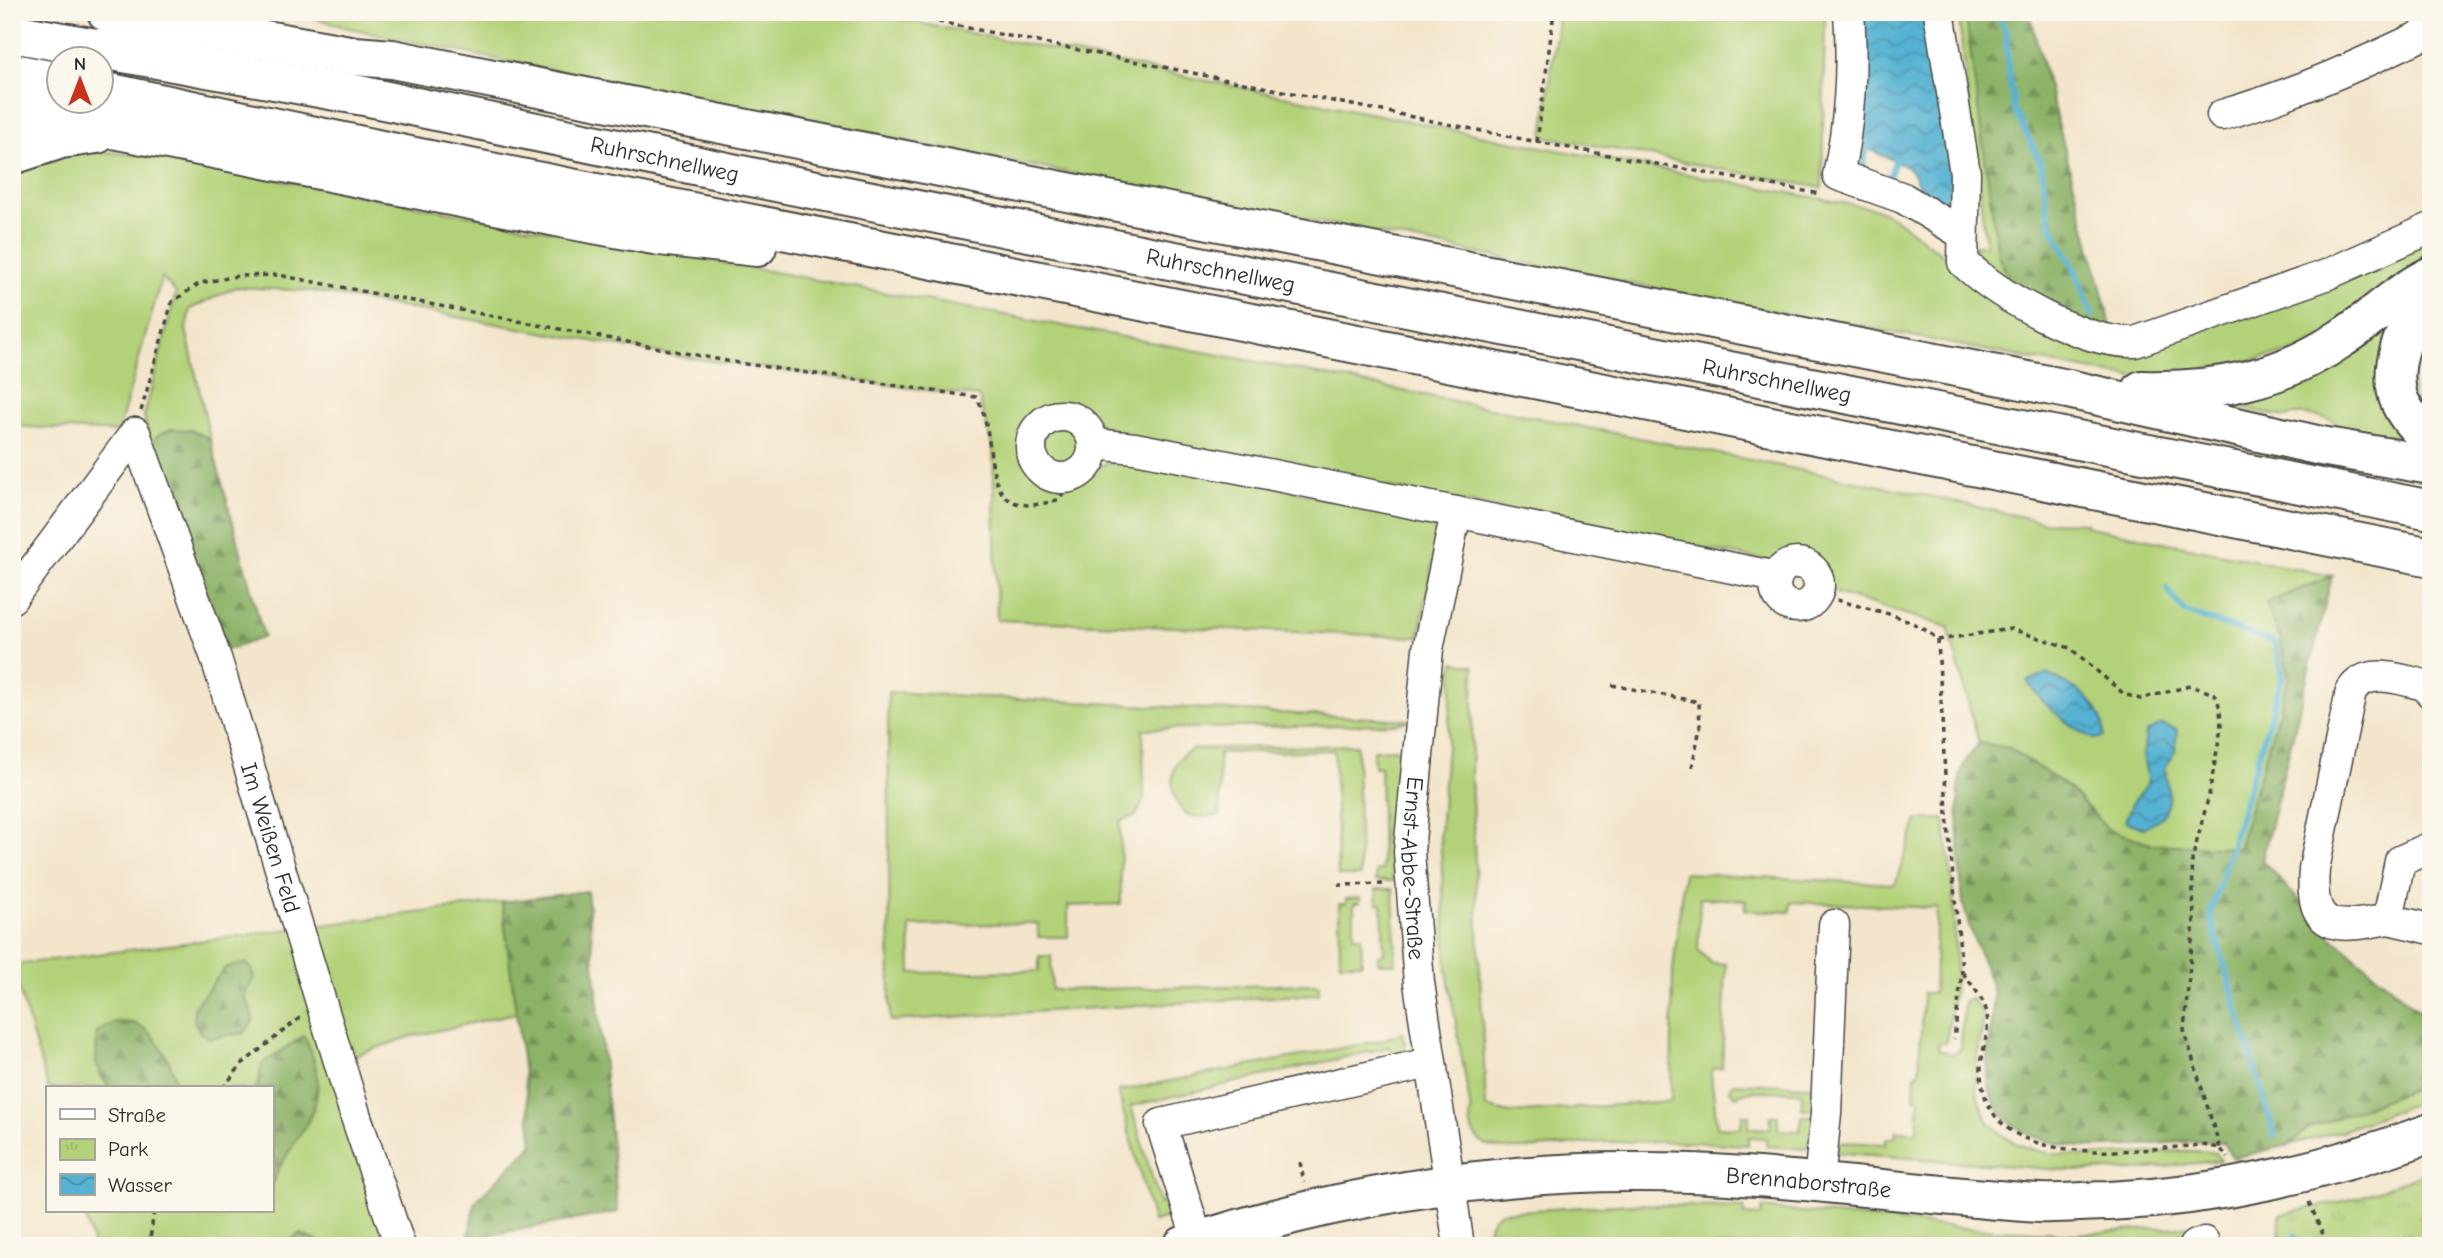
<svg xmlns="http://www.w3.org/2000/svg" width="2443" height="1258" font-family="'Comic Neue',sans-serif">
  <defs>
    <pattern id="forest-firs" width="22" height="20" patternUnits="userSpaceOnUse" patternTransform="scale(1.75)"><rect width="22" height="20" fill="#8db368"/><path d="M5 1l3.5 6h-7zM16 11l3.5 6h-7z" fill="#739256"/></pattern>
    <pattern id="park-tufts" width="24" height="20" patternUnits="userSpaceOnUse" patternTransform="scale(1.75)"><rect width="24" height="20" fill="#b2d178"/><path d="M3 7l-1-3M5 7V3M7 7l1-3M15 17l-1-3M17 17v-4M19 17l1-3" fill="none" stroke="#99b468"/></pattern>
    <pattern id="water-waves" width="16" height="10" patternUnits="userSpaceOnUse" patternTransform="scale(1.75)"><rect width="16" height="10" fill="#55b2d3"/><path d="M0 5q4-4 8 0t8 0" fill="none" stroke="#4791ab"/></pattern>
  </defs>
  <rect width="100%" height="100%" fill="#fbf7ec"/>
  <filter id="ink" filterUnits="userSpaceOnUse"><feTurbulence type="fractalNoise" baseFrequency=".0143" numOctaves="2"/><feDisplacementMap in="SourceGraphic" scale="14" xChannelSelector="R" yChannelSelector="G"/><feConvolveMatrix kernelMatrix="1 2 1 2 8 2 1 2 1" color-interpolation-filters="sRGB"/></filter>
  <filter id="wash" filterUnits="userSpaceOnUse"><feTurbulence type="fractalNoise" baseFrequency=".00686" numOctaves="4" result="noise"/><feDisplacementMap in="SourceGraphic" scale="28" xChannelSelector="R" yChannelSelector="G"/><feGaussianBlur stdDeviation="1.57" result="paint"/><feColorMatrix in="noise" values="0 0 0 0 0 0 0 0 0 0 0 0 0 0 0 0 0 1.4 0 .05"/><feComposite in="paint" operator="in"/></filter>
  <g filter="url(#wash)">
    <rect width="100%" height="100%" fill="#f3e5cb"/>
    <!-- green -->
    <g fill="#b2d178" stroke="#6e7e52" stroke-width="2" fill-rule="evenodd">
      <polygon points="295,12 864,12 1504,140 1876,209 1895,218 1977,281 2117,348 2431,237 2431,262 2300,351 2153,379 2115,375 1849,324 1837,324 557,72 344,27"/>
      <polygon points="1559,12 1825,12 1822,188 1543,136"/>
      <polygon points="1958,12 1965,12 1969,33 2011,283 1987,275 1973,245 1986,245"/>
      <path d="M 89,151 L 145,155 L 1268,364 L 1916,493 L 2044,522 L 2086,523 L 2085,526 L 2332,576 L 2266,603 L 2280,639 L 2289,677 L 2238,849 L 2153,844 L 2108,830 L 2069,788 L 2009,748 L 1979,743 L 1948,627 L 1826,590 L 1824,569 C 1806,556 1789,556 1769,561 L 1115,434 C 1083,414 1076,407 1038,417 C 1013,454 1023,475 1065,487 L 1104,464 L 1133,457 L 1430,520 L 1437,539 L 1419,637 L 997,620 L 993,450 L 979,397 L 675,356 L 312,291 L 236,287 L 190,309 L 186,329 L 210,439 L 191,430 L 151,446 L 144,416 L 176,293 L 162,277 L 118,432 L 12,426 L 12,169 ZM 2175,751 L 2165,768 L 2169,801 L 2143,828 L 2126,821 L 2148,783 Z"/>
      <path d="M 2406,314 L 2418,442 L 2341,427 C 2327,415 2302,412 2284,417 L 2204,399 Z"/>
      <path d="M 2429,344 L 2431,344 L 2431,404 C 2418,386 2419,363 2429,344 Z"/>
      <circle cx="1063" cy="447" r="21"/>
      <path d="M 1454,662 L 1474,666 L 1471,775 L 1486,1107 L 1510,1113 L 1671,1101 L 1673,970 L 1684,873 L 1895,884 L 1917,820 L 1944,819 L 1953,886 L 1956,975 L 1946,1043 L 1939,1043 L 1938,1050 L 1954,1054 L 1961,1048 L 1964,1002 L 1971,998 L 1984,1016 C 1981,1040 1973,1067 1977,1091 C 1994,1192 2152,1141 2216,1153 L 2221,1160 L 2140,1170 L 2075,1171 L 1834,1152 L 1839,1142 L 1886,1144 L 1886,1138 L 1895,1138 L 1896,1131 L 1917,1132 L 1919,1099 L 1914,1098 L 1915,1075 L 1919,1074 L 1923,993 L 1934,993 L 1937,908 L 1791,902 L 1790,912 L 1745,910 L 1746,900 L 1700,898 L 1698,950 L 1711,963 L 1726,964 L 1722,1068 L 1715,1068 L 1711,1073 L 1717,1127 L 1741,1128 L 1742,1115 L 1749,1115 L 1748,1128 L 1770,1129 L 1771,1116 L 1778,1116 L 1778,1130 L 1800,1131 L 1802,1116 L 1817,1116 L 1816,1134 L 1805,1149 L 1766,1146 L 1766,1138 L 1749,1137 L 1748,1145 C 1701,1142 1654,1141 1607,1142 C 1577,1142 1514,1155 1488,1146 C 1473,1140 1468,1126 1471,1111 L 1447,971 L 1440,832 Z"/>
      <polygon points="888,692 1410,720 1398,724 1143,729 1144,798 1136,816 1120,821 1121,904 1068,906 1068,937 1038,937 1038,923 910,926 911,973 1039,971 1039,956 1051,956 1052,990 1319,984 1319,994 890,1021"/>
      <path d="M 1357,745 L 1360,876 L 1338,876 L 1334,750 L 1219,753 L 1220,816 C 1211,816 1200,818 1192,816 C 1173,810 1168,779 1177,763 C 1180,756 1186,753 1193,749 Z"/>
      <polygon points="1396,749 1406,757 1403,815 1393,834 1393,881 1376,881 1376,871 1382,870 1380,767 1374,767 1373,750"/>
      <polygon points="1376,889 1393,889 1396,963 1378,963 1378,955 1384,954 1382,904 1377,903"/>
      <polygon points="1360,898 1360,903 1354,903 1354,936 1361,936 1362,963 1340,963 1339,904 1346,904 1346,899"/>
      <path d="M 502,902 L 516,1013 L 409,1037 L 347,1058 L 409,1246 L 330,1246 L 300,1234 L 284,1246 L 93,1246 L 84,1211 L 271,1211 C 271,1202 270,1192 272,1184 C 284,1139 320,1132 316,1077 C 314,1062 311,1049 303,1037 L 262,1064 L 257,1088 L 176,1088 L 176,1082 L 99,1073 L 109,1088 L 48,1088 L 12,965 ZM 254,980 L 244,996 L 244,1033 L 209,1038 L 194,1007 L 204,995 Z"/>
      <polygon points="1402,1032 1407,1054 1393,1061 1390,1047 1131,1106 1160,1204 1178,1200 1182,1214 1153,1222 1118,1091 1383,1040"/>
      <polygon points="2431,1082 2431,1097 2344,1130 2289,1145 2307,1129"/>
      <polygon points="1733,1083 1812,1086 1817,1109 1802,1109 1802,1092 1749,1091 1736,1096 1729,1089"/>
      <path d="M 1633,1204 L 1744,1208 L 1744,1215 L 1762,1216 L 1762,1208 L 1974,1229 L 2076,1234 L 2196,1226 L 2161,1246 L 1489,1246 C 1487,1230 1487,1221 1501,1212 Z"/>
    </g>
    <!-- forest -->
    <g fill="url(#forest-firs)" stroke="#5c6f4a" stroke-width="2">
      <polygon points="1965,12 2029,12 2114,338 2011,283 1998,255"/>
      <polygon points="170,429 191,430 210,439 264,637 227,650 151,446 157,436"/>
      <path d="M 2332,576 L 2262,860 L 2334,939 L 2431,1021 L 2431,1082 L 2307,1129 L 2289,1145 L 2233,1158 L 2223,1142 C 2155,1136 2077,1166 2016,1127 C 1978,1102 1987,1057 1991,1020 C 1992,1011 1995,1001 1993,993 C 1986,963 1968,933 1963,902 C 1960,881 1955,787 1962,769 C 1965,760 1974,751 1979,743 L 2009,748 L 2069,788 L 2109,830 L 2153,844 L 2238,848 L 2289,677 L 2280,639 L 2266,603 Z"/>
      <polygon points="587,891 618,1212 468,1239 475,1202 533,1144 502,902"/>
      <polygon points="246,963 252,970 254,980 244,996 251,1009 253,1021 244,1033 209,1038 200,1032 194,1021 194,1007 225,968"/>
      <path d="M 116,1022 C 123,1022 132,1022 139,1025 C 157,1035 176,1068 176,1088 L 109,1088 L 96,1063 L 97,1032 Z"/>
      <path d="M 304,1036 C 340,1107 296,1127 271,1185 L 271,1088 L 257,1088 L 262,1064 Z"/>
      <polygon points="299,1234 330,1246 284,1246"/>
    </g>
    <!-- park -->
    <polygon fill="url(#park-tufts)" stroke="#6e7e52" stroke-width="2" points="2431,1171 2431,1246 2279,1246 2280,1215 2360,1197"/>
    <!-- water -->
    <g fill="url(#water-waves)" stroke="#406e7f" stroke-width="2">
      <path d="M 1859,12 L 1931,12 L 1960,177 L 1951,199 L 1938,203 L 1919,191 C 1914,150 1873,166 1856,134 Z"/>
      <path d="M 2046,674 C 2073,684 2105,703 2104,737 L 2094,739 C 2069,726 2042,705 2027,681 Z"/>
      <polygon points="2162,724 2177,730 2175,751 2165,768 2169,801 2162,817 2143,828 2125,821 2132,804 2148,783 2143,756 2146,733"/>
    </g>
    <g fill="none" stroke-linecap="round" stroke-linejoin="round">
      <!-- stream -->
      <g stroke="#55b2d3" stroke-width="6">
        <polyline points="1997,12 2007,34 2007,59 2014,109 2041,163 2049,221 2075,270 2092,315"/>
        <polyline points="1862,169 1869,141"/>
        <polyline points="1888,180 1897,156"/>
        <polyline points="2167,589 2185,612 2275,642 2283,675 2210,916 2275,1136"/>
        <polyline points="2295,1235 2298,1246"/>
      </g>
    </g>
  </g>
  <g filter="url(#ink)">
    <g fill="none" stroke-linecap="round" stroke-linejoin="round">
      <defs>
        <g id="minor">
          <path d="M 1849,12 C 1853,68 1850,121 1838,175 L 1903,198 L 1961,233"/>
          <path d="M 1939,12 L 1965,173 L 1963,262 C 2000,297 2083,344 2135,342 L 2326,275 L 2431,228"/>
          <path d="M 2222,115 C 2295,94 2362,64 2431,31"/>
          <circle cx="1062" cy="447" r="31"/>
          <path id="s1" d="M 135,433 L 216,658 L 356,1117 L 400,1246"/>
          <polyline points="1094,444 1135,448 1248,470 1777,577"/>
          <path id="s2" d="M 1456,512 L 1428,649 L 1409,852 L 1419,983 L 1459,1246"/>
          <circle cx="1797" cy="585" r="22"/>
          <polyline points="12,598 135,433"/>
          <polyline points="2431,847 2400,861 2388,919 2431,929"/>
          <path d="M 2388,919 C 2337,929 2309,933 2314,869 L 2351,691 C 2367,666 2401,680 2425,685 L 2431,693"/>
          <polyline points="1819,1182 1826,1113 1834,925"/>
          <polyline points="1198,1241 1161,1124 1429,1063"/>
          <polyline points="2194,1246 2204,1242"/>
        </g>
        <g id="major">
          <path id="s3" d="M 1183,1246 C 1328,1198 1486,1171 1640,1172 C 1774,1172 1906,1195 2039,1203 C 2062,1204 2086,1201 2109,1201 C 2221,1196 2325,1171 2431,1133"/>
        </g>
        <g id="highway">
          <polyline points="107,12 355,56 392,59 2068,389 2321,446 2431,465"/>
          <path id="s4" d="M 12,33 L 364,96 L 756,178 L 2431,510"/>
          <polyline points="12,73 60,82"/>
          <polyline points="102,91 415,157 2431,557"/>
          <polyline points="12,109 577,221 660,236 757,247"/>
          <polyline points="12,155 61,139 97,134"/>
          <path d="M 2431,304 C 2403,320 2387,372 2400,402 C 2407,417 2418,429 2431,439"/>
          <path d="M 2142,390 C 2215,392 2281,380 2342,338 C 2373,318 2398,292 2431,276"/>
        </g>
      </defs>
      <!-- minor casing -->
      <use href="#minor" stroke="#494743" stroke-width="33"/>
      <!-- major casing -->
      <use href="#major" stroke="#494743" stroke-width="42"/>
      <!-- highway casing -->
      <use href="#highway" stroke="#494743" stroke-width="42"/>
      <!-- path -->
      <g stroke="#494743" stroke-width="3.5" stroke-dasharray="5 5" stroke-linecap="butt">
        <polyline points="889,12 1537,142 1821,194"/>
        <polyline points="1537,142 1554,12"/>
        <path d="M 141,411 L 172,302 L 200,283 L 238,276 L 278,275 L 732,362 L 976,397 C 1004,443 970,528 1060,499 L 1070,477"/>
        <path d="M 1818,593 C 1857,610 1906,610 1938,640 L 1947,814 L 1962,971 L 1954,1039"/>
        <polyline points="1938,640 2011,629 2070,648 2124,694 2140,699 2190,686 2215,694 2220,708 2221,728 2209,795 2192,860 2194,921 2184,1030 2220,1148"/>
        <polyline points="1612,685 1699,702 1700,728 1692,767"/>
        <polyline points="1338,885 1388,884"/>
        <path d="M 1963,973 C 1971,984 1985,1000 1987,1014 C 1990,1033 1980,1054 1981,1073 C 1985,1176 2135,1149 2203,1145 L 2220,1148 L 2228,1158"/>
        <polyline points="223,1088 242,1064 301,1017"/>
        <polyline points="1300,1162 1304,1182"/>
        <polyline points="2309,1202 2328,1246"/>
        <polyline points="149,1246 154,1211"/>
      </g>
      <!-- minor -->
      <use href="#minor" stroke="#fff" stroke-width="30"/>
      <!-- major -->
      <use href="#major" stroke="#fff" stroke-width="38"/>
      <!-- highway -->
      <use href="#highway" stroke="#fff" stroke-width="38"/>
    </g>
  </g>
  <g text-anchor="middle" stroke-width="6" stroke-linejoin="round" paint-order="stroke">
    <!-- street labels -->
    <g font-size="23" fill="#2b2b2b" stroke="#fbf7ec">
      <text dy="8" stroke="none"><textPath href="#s4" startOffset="665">Ruhrschnellweg</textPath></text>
      <text dy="8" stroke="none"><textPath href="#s4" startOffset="1232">Ruhrschnellweg</textPath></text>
      <text dy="8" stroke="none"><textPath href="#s4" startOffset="1799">Ruhrschnellweg</textPath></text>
      <text dy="8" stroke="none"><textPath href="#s1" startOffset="427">Im Weißen Feld</textPath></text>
      <text dy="8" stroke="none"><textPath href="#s2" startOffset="360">Ernst-Abbe-Straße</textPath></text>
      <text dy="8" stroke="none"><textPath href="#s3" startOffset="634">Brennaborstraße</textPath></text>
    </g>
  </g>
  <!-- margin -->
  <rect width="2443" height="1258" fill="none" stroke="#fbf7ec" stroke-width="42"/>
  <!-- legend -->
  <rect x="46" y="1086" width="228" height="126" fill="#fbf7ec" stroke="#a8a59f" stroke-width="2"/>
  <rect x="60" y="1109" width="35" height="10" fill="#ffffff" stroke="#a8a59f" stroke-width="2"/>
  <text x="108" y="1122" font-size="21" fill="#2b2b2b">Straße</text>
  <rect x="60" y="1139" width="35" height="21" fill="url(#park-tufts)" stroke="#a8a59f" stroke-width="2"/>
  <text x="108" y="1156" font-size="21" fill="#2b2b2b">Park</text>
  <rect x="60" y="1174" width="35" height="21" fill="url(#water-waves)" stroke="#a8a59f" stroke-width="2"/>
  <text x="108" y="1192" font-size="21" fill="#2b2b2b">Wasser</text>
  <!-- north arrow -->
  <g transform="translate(80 80)"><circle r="33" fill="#fbf7ec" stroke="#a8a59f" stroke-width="2"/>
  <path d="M0-5L12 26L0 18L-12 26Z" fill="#c8321e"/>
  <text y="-10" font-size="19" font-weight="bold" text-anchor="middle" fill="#2b2b2b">N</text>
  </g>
</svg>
